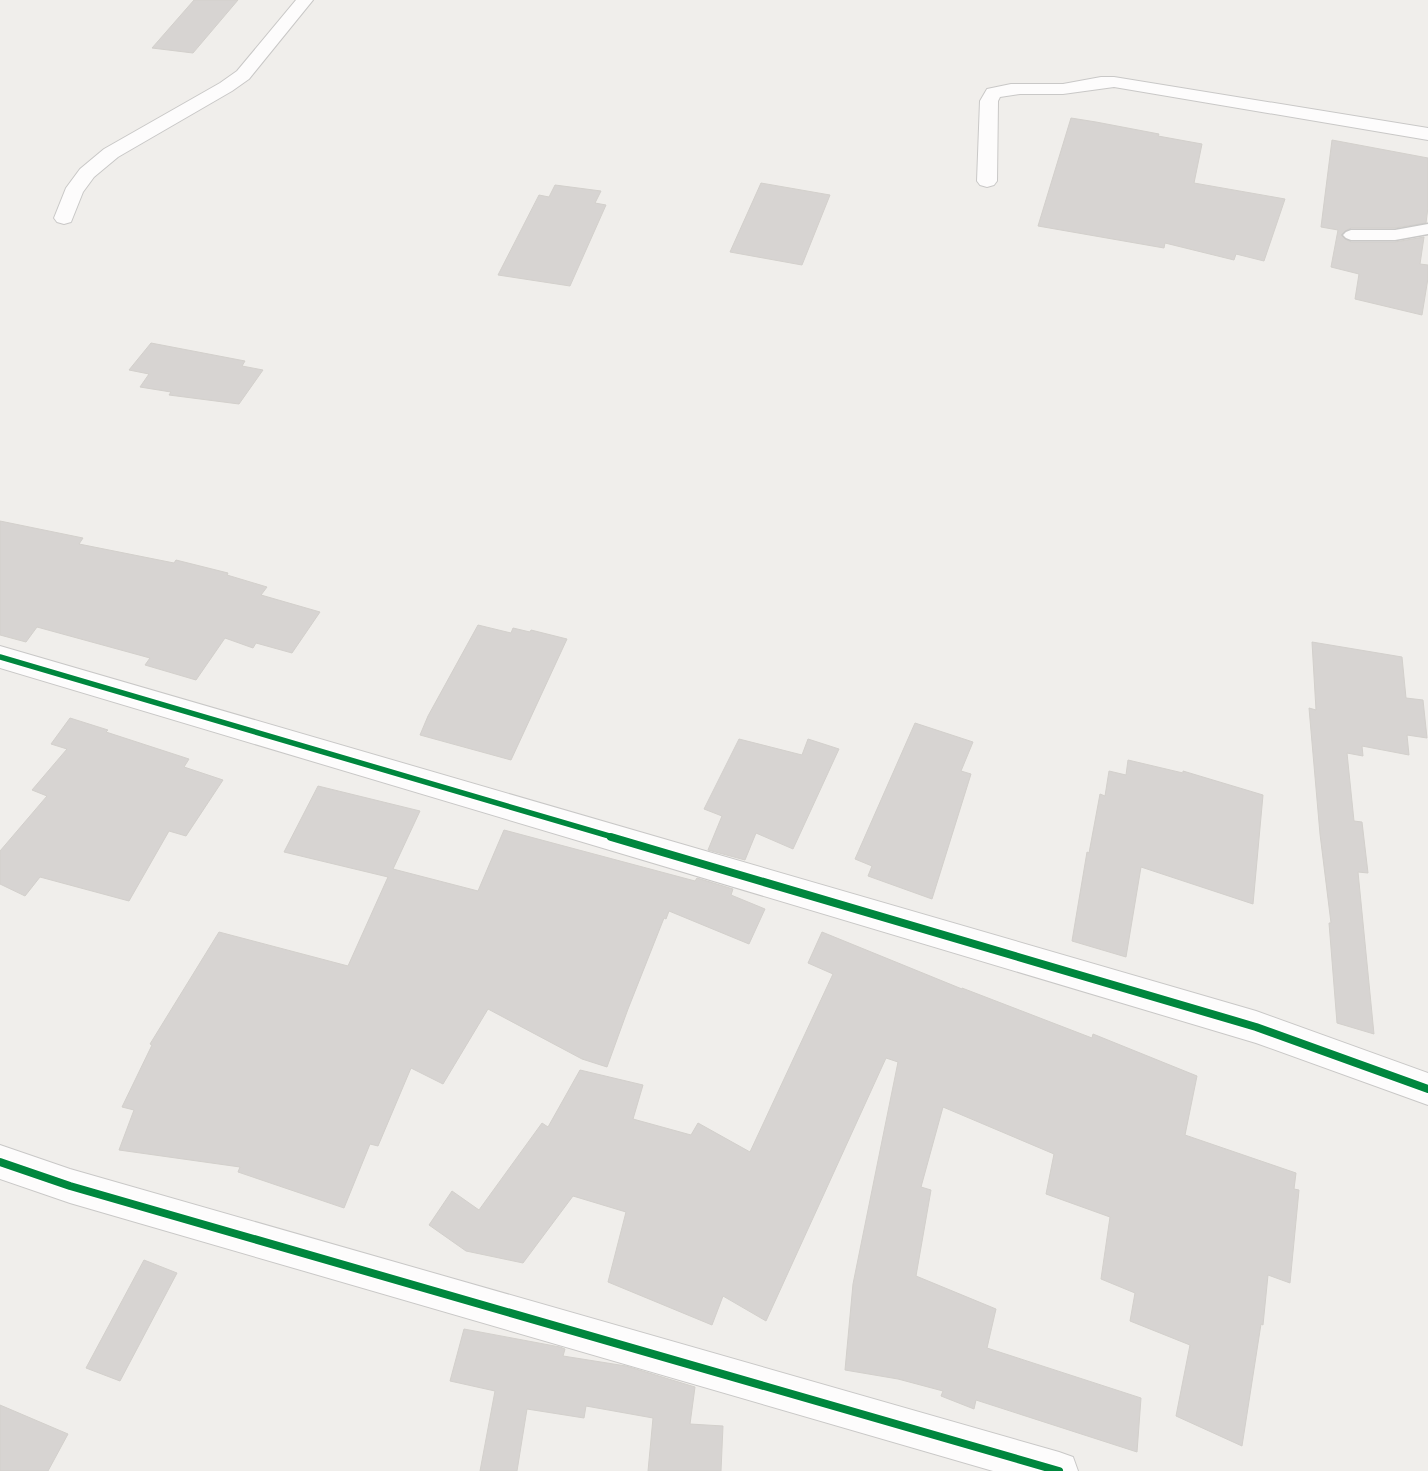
<svg xmlns="http://www.w3.org/2000/svg" width="1428" height="1471" font-family="Jost,sans-serif">
  <rect width="100%" height="100%" fill="#f0eeeb"/>
  <!-- building -->
  <g fill="#d7d4d2" stroke="#d3d0cc">
    <polygon points="194,0 238,0 193,53 152,48"/>
    <polygon points="1071,118 1096,122 1159,134 1158,136 1202,144 1194,183 1285,199 1264,261 1236,254 1234,260 1165,243 1164,248 1038,226"/>
    <polygon points="1332,140 1428,158 1428,207 1426,223 1395,228 1351,228 1345,231 1341,235 1345,239 1351,242 1395,242 1424,237 1420,264 1428,265 1428,278 1422,315 1355,299 1359,274 1331,267 1338,230 1321,227"/>
    <polygon points="761,183 830,195 802,265 730,252"/>
    <polygon points="555,185 601,191 595,203 606,205 570,286 498,275 539,195 549,197"/>
    <polygon points="151,343 245,361 242,366 263,370 239,404 169,395 171,392 140,387 149,374 129,370"/>
    <polygon points="0,521 83,538 79,544 174,563 176,560 228,573 227,575 267,587 261,595 320,612 292,653 256,643 253,648 225,638 196,680 145,665 150,658 37,627 26,642 0,635"/>
    <polygon points="478,625 511,633 513,628 530,632 531,630 567,639 511,760 420,735 428,716"/>
    <polygon points="1312,642 1402,657 1406,698 1423,700 1427,738 1407,735 1409,755 1362,746 1363,756 1347,753 1354,821 1362,822 1368,873 1358,872 1374,1034 1337,1023 1329,923 1331,923 1320,834 1309,708 1316,710"/>
    <polygon points="70,718 108,730 106,732 189,759 184,767 223,780 186,836 169,831 129,901 40,877 25,896 0,884 0,851 47,796 32,790 67,749 51,744"/>
    <polygon points="915,723 973,742 961,771 971,774 932,899 868,876 872,866 855,859"/>
    <polygon points="739,739 802,755 808,739 839,749 793,849 756,833 745,860 708,850 722,816 704,809"/>
    <polygon points="1128,760 1183,773 1183,771 1263,795 1253,904 1141,867 1126,957 1072,941 1087,852 1089,853 1100,794 1105,796 1109,771 1126,775"/>
    <polygon points="318,786 420,811 393,869 478,891 504,830 695,881 697,878 733,889 731,895 765,909 749,944 669,911 666,919 664,918 628,1009 607,1067 582,1059 488,1009 443,1084 411,1068 378,1146 370,1144 344,1208 238,1172 240,1167 119,1150 134,1110 122,1107 152,1045 150,1044 219,932 348,966 388,877 284,852"/>
    <polygon points="822,932 962,989 962,988 1092,1038 1093,1034 1197,1076 1185,1135 1296,1173 1294,1189 1299,1190 1290,1283 1268,1275 1263,1325 1261,1324 1242,1446 1176,1416 1190,1345 1130,1321 1135,1293 1101,1279 1110,1217 1046,1194 1054,1154 943,1107 921,1187 931,1190 916,1276 996,1309 987,1348 1141,1398 1137,1452 976,1400 974,1409 941,1396 943,1391 898,1379 845,1370 853,1284 898,1062 886,1058 766,1321 723,1296 712,1325 608,1282 626,1212 573,1196 523,1263 466,1251 429,1225 452,1191 479,1210 542,1123 548,1127 580,1070 643,1085 633,1119 691,1135 698,1123 750,1152 833,974 808,963"/>
    <polygon points="144,1260 177,1273 120,1381 86,1368"/>
    <polygon points="464,1329 560,1347 565,1349 563,1356 626,1366 695,1387 690,1424 723,1426 721,1471 648,1471 653,1418 586,1406 584,1418 527,1409 517,1471 480,1471 495,1391 450,1381"/>
    <polygon points="0,1405 68,1434 48,1471 0,1471"/>
  </g>
  <g fill="none" stroke-linecap="round" stroke-linejoin="round">
    <defs>
      <polygon id="lane" points="1428,224 1428,234 1395,240 1351,240 1346,238 1343,235 1346,232 1351,230 1395,230"/>
      <g id="street">
        <polygon points="296,0 313,0 249,79 232,91 118,157 94,177 83,192 71,222 64,224 57,222 54,218 66,188 80,169 104,149 220,83 237,71"/>
        <polygon points="1101,77 1114,77 1428,128 1428,140 1114,87 1063,94 1020,94 1000,97 998,101 997,181 994,185 987,187 980,185 977,181 980,101 987,89 1011,84 1063,84"/>
        <polygon points="0,646 1256,1011 1428,1073 1428,1105 1256,1043 0,668"/>
        <polygon points="0,1145 70,1169 1059,1452 1073,1457 1078,1471 993,1471 70,1203 0,1179"/>
      </g>
    </defs>
    <!-- lane casing -->
    <use href="#lane" stroke="#c9c8c7" stroke-width="3"/>
    <!-- street casing -->
    <use href="#street" stroke="#c9c8c7" stroke-width="2"/>
    <!-- lane -->
    <use href="#lane" fill="#fdfcfc" fill-rule="evenodd"/>
    <!-- street -->
    <use href="#street" fill="#fdfcfc" fill-rule="evenodd"/>
    <defs>
      <polyline id="cycleway-far1" points="0,657 616,838"/>
      <g id="cycleway">
        <polyline points="611,837 1256,1027 1428,1089"/>
        <polyline points="0,1162 70,1186 1059,1471"/>
      </g>
    </defs>
    <!-- cycleway-far1 casing -->
    <use href="#cycleway-far1" stroke="#fff" stroke-width="9"/>
    <!-- cycleway casing -->
    <use href="#cycleway" stroke="#fff" stroke-width="11"/>
    <!-- cycleway-far1 -->
    <use href="#cycleway-far1" stroke="#00873e" stroke-width="5.5"/>
    <!-- cycleway -->
    <use href="#cycleway" stroke="#00873e" stroke-width="8"/>
  </g>
</svg>
